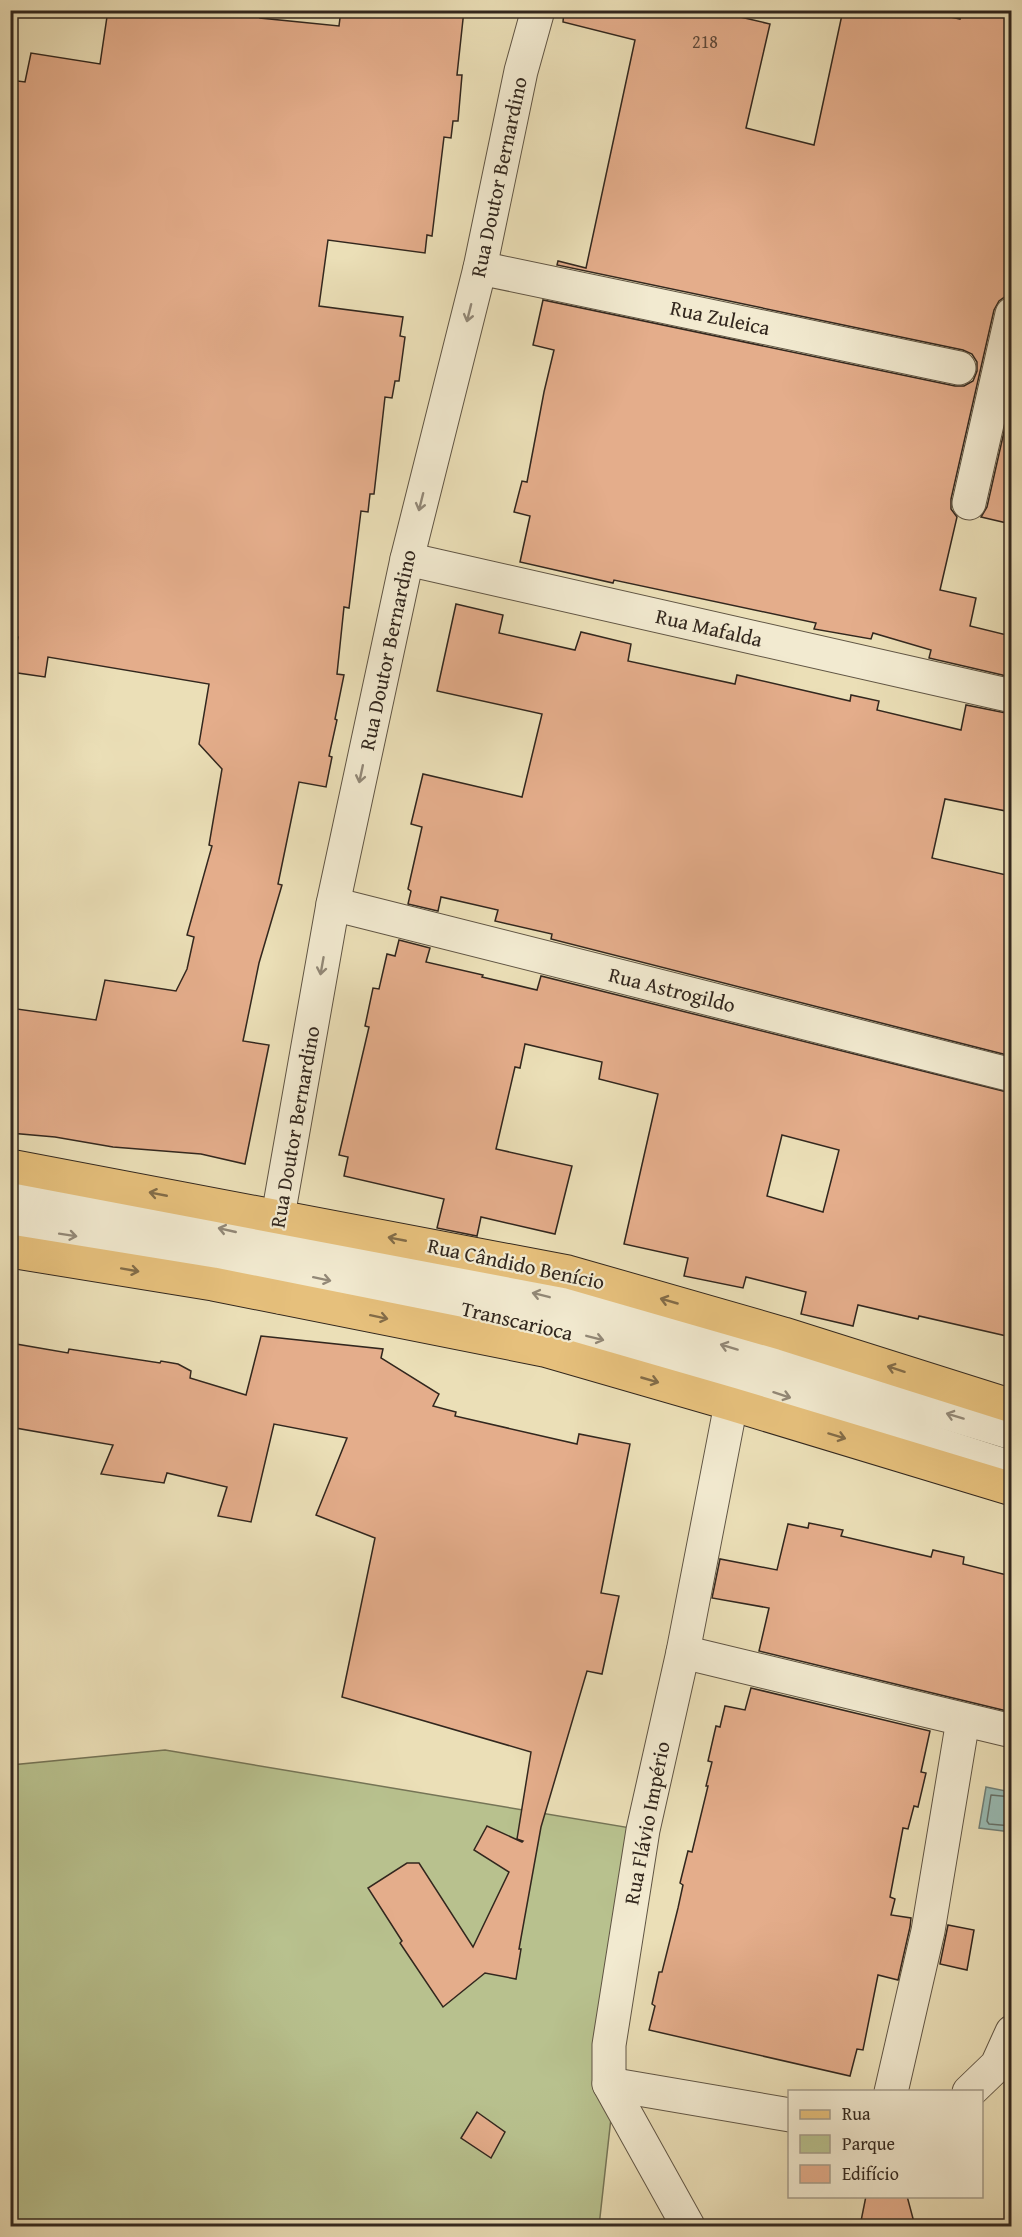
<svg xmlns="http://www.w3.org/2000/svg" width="1022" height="2237" font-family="'Gentium Book Plus',serif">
  <rect width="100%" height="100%" fill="#ebdfb7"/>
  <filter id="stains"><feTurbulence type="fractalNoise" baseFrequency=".00333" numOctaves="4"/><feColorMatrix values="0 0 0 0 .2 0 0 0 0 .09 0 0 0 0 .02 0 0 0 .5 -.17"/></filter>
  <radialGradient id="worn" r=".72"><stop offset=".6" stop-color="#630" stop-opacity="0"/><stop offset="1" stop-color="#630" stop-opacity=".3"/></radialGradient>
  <!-- green -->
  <polygon fill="#b8c18e" stroke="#757456" stroke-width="1.5" points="165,1750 643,1830 599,2226 11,2226 11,1765"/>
  <!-- water -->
  <polygon fill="#99bcb5" stroke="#708079" stroke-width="1.5" points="986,1787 1011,1792 1011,1832 979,1828"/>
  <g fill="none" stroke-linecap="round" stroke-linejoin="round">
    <!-- shore -->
    <polyline stroke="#66726a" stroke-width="1.5" points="1012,1797 991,1795 987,1821 989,1824 1012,1826"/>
  </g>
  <!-- building -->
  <g fill="#e4ad8b" stroke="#32271e" stroke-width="1.5" fill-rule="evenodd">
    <polygon points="108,10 261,10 260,18 339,26 341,10 464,10 457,75 462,75 458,121 453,121 451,138 444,137 432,236 427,235 425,253 328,240 319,306 403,317 400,336 405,337 399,381 395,381 392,398 385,397 374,494 370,494 368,512 361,511 349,608 344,607 337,674 344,675 335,719 337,720 329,756 332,757 326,787 299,782 278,884 282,885 259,963 243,1041 269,1045 245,1164 201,1154 113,1147 55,1137 10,1133 10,1008 96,1020 105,980 176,991 187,969 194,937 187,935 212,846 209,845 222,769 199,744 209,684 48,657 45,677 11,672 18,637 10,635 10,80 25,82 31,53 100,64"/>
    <polygon points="564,10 710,10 770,24 746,128 814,145 843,10 920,10 960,19 962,10 972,10 1011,19 1011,296 1006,296 999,301 994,310 951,499 951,509 957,517 940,590 976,598 970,626 1011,636 1011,677 929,658 931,650 873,633 871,639 814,629 816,623 614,580 613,583 520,562 530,516 514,512 522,481 527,482 544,392 554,350 533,345 543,300 955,386 964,386 973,381 977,371 977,362 972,354 963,350 557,265 558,261 586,268 635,40 563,22"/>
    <polygon points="1011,401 1011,524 981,517 987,507"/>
    <polygon points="456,604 503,615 499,633 575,650 581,632 631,644 628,661 735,684 737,675 850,701 851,695 879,701 877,710 961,730 966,705 1011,714 1011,812 945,799 932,858 1011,876 1011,1056 551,939 552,934 495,921 498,910 441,897 438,911 408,904 411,891 408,889 422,827 411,824 423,774 522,797 542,714 437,691"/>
    <path d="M 399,940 L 430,948 L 426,962 L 483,975 L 482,977 L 537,990 L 541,976 L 1011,1093 L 1011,1337 L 919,1316 L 918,1319 L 858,1305 L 853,1326 L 801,1314 L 806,1292 L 746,1277 L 743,1288 L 684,1276 L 688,1258 L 624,1244 L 658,1094 L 599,1079 L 602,1062 L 525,1044 L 520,1068 L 515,1067 L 496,1149 L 572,1166 L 555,1234 L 481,1217 L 477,1236 L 437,1228 L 444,1199 L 344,1176 L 348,1157 L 339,1155 L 369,1027 L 365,1026 L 373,988 L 379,989 L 387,954 L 395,956 ZM 782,1135 L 839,1150 L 823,1212 L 767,1196 Z"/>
    <polygon points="261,1336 383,1349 381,1358 439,1394 433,1406 456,1412 455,1416 577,1444 579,1434 630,1444 601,1593 619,1596 602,1674 587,1671 541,1827 519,1949 521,1949 516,1979 485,1973 443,2007 400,1943 402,1941 368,1888 407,1863 419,1863 473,1947 509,1872 474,1850 487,1826 522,1842 523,1841 517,1839 531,1752 342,1697 375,1538 316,1515 347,1438 274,1424 251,1522 218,1516 227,1487 167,1473 164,1483 101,1474 113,1445 10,1427 10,1343 68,1353 69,1349 160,1363 161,1361 178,1364 191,1371 190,1378 246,1395"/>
    <polygon points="809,1523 843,1530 841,1536 931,1557 933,1550 964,1557 963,1564 1011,1576 1011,1712 759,1651 769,1608 712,1598 720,1559 777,1570 788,1524 808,1528"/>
    <polygon points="751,1688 930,1731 921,1772 926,1773 918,1807 914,1806 908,1829 903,1828 890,1897 895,1899 891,1915 911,1918 910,1927 898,1980 878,1975 863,2050 857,2049 850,2076 649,2030 655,2006 652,2004 659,1972 662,1972 678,1908 683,1885 680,1883 688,1851 692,1852 708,1786 706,1786 712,1762 708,1761 716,1726 720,1727 725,1706 745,1710"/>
    <polygon points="948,1925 974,1930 967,1970 940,1964"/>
    <polygon points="477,2112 505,2132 491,2158 461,2138"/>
    <polygon points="866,2196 907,2196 915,2226 860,2226"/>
  </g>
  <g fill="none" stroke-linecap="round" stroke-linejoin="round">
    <defs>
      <g id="minor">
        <polyline points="480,268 959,368"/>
        <polyline points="969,503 1012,314"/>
        <polyline points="407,559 1012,696"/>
        <polyline points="333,904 1012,1075"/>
        <polyline points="10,1196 221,1229 268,1241 514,1288 634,1318 1012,1433"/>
        <polyline points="10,1226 217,1258 535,1324 647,1351 1012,1468"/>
        <polyline points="280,1297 276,1242 278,1216 333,904 407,559 480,268 521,71 538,10"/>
        <polyline points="683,1652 1012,1731"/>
        <polyline points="609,2084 790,2115"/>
        <polyline points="891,2092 928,1931 963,1720"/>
        <polyline points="969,2092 997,2065 1012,2032"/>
        <polyline points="688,2226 609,2084 609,2045 643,1830 683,1652 731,1404"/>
      </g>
      <g id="major">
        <polyline points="10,1166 568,1272 784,1334 1012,1406"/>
        <polyline points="10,1251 213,1284 544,1350 731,1404 1012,1489"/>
      </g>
    </defs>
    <!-- minor casing -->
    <use href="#minor" stroke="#605544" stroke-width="35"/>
    <!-- major casing -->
    <use href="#major" stroke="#32271e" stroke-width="35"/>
    <!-- minor -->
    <use href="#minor" stroke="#f2ead0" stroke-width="33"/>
    <!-- major -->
    <use href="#major" stroke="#e6c07c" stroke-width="33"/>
  </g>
  <!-- one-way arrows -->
  <defs><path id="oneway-shaft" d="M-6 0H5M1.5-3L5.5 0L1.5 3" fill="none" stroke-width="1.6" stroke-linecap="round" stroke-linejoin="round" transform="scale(1.5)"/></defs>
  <g stroke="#928877">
    <use href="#oneway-shaft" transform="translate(469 313) rotate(104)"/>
    <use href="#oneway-shaft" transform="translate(421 502) rotate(104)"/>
    <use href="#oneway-shaft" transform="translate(361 774) rotate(102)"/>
    <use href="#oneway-shaft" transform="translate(322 966) rotate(100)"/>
    <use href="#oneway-shaft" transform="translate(227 1230) rotate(-167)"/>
    <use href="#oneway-shaft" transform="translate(68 1235) rotate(9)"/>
    <use href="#oneway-shaft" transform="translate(322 1279) rotate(12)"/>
    <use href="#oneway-shaft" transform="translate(541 1295) rotate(-166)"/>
    <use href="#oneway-shaft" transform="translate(595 1338) rotate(14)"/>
    <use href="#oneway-shaft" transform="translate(729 1347) rotate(-163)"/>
    <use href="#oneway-shaft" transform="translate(782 1395) rotate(18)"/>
    <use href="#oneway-shaft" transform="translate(955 1416) rotate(-163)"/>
  </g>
  <g stroke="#836c48">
    <use href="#oneway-shaft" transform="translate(158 1194) rotate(-169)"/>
    <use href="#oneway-shaft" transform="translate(397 1239) rotate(-169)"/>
    <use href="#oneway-shaft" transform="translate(130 1270) rotate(10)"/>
    <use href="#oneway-shaft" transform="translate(669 1301) rotate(-164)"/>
    <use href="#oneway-shaft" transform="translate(379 1317) rotate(12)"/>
    <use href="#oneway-shaft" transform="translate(896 1369) rotate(-162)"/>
    <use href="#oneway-shaft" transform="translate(650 1380) rotate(16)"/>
    <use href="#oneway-shaft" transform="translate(837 1436) rotate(17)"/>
  </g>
  <g text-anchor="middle" stroke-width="4.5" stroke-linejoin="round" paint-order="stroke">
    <!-- number labels -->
    <g font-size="18" fill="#5e4839">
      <text x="705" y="48">218</text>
    </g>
    <!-- street labels -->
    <g font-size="21" fill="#32271e" stroke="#f2ead0">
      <text transform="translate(499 177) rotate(-78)" y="7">Rua Doutor Bernardino</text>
      <text transform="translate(720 318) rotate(12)" y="7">Rua Zuleica</text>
      <text transform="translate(709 628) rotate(13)" y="7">Rua Mafalda</text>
      <text transform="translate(388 650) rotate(-78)" y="7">Rua Doutor Bernardino</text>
      <text transform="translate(672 990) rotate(14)" y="7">Rua Astrogildo</text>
      <text transform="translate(295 1127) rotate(-80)" y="7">Rua Doutor Bernardino</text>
      <text transform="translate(516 1264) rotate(12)" y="7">Rua Cândido Benício</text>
      <text transform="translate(517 1321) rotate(13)" y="7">Transcarioca</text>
      <text transform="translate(647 1823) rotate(-79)" y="7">Rua Flávio Império</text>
    </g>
  </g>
  <!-- margin -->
  <rect width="1022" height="2237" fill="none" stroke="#ebdfb7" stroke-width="36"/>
  <rect x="12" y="12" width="998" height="2213" fill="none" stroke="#32271e" stroke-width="3"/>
  <rect x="18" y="18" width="986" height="2201" fill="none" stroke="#32271e" stroke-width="1.5"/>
  <!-- legend -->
  <rect x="788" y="2090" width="195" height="108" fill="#f2ead0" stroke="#a59c89" stroke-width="1.5"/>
  <rect x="800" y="2110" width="30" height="9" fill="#e6c07c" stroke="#a59c89" stroke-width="1.5"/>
  <text x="842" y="2120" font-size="18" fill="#32271e">Rua</text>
  <rect x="800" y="2135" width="30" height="18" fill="#b8c18e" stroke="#a59c89" stroke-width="1.5"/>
  <text x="842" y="2150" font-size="18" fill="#32271e">Parque</text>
  <rect x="800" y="2165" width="30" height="18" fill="#e4ad8b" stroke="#a59c89" stroke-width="1.5"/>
  <text x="842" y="2180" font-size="18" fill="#32271e">Edifício</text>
  <rect width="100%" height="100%" filter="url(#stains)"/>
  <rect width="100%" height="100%" fill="url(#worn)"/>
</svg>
